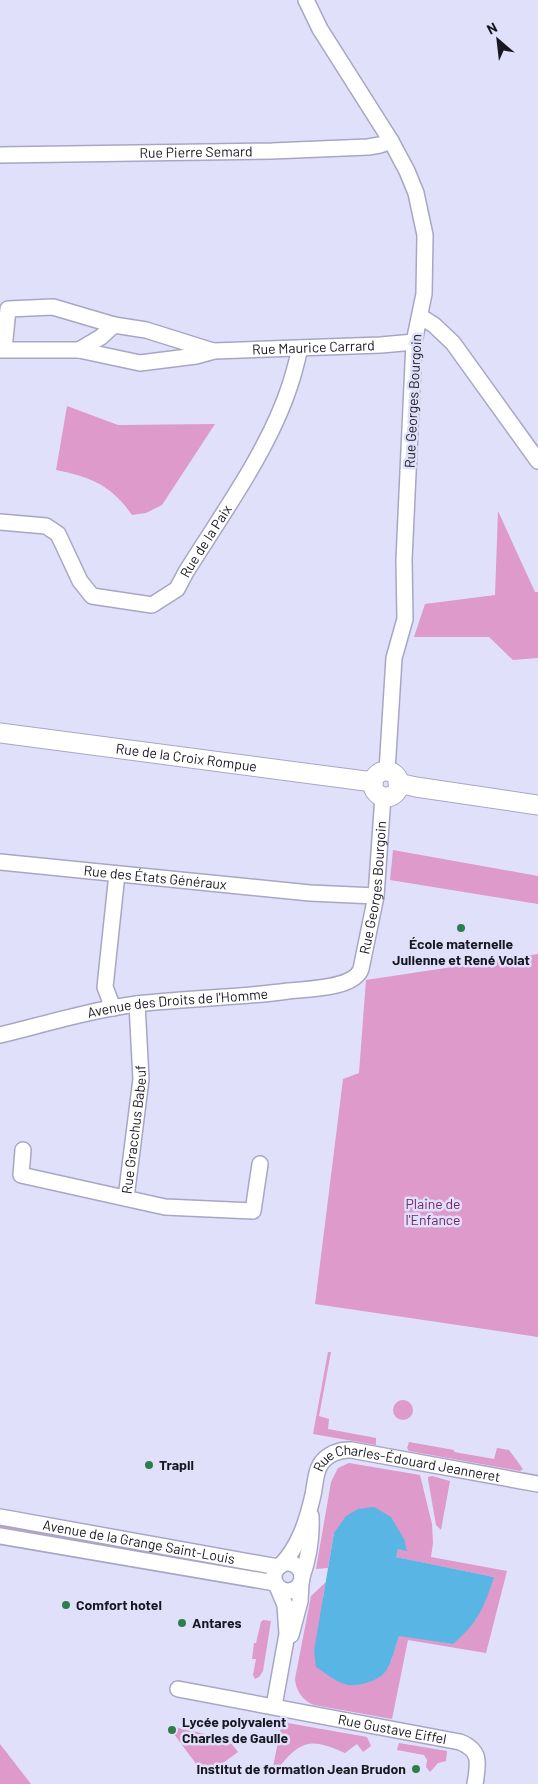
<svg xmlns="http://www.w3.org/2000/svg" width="538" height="1784" font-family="Barlow,sans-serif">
  <rect width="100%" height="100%" fill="#e0e0fa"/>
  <!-- green -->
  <g fill="#dd9aca">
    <path d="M 67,406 L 118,425 L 215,424 L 162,505 L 146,513 L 132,515 C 111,485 91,477 56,470 Z"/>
    <polygon points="498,511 535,592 538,592 538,658 513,660 489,637 414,637 425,604 495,595"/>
    <polygon points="393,850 538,876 538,904 390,880"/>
    <polygon points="538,954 538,1337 315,1304 343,1079 359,1073 366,980"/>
    <polygon points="328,1352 331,1352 319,1416 329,1419 328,1429 376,1438 376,1445 313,1434"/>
    <circle cx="403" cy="1410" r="10"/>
    <polygon points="409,1442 454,1450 454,1452 494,1459 497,1448 509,1450 523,1469 520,1471 409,1451 407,1448"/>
    <path d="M 349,1463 L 420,1475 L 432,1524 L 433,1543 L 431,1557 L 507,1571 L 486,1653 L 408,1640 L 392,1719 L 314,1705 C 303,1701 296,1691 295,1679 L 311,1596 L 326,1582 L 323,1597 L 391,1661 L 399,1635 L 453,1644 L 494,1577 L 395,1557 L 398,1549 L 334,1533 L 328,1568 L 316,1569 L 331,1482 L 338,1468 Z"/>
    <polygon points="432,1476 450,1481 441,1530 436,1525 428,1479 428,1477"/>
    <polygon points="0,1522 150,1549 149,1558 0,1530"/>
    <polygon points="263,1620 271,1621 263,1671 259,1677 255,1679 253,1675 256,1659 252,1659 254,1643 256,1643 261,1622"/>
    <path d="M 282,1722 L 367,1737 L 371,1746 L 363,1752 L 357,1744 L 345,1753 C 314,1739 302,1738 280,1766 L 273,1767 Z"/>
    <polygon points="174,1727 228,1739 238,1752 205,1776 174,1734"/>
    <polygon points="399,1743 447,1751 446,1761 438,1763 430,1772 426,1767 427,1760 424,1755 397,1750"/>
    <polygon points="0,1744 31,1784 0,1784"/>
  </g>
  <!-- water -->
  <path fill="#59b6e4" d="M 374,1507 L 391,1517 L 404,1539 L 407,1551 L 398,1549 L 396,1557 L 494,1577 C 484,1607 478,1623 453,1644 L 399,1636 C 395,1647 393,1659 387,1669 C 384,1675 376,1680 369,1682 C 344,1691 336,1680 316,1667 L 314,1651 L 334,1533 L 346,1516 L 358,1509 Z"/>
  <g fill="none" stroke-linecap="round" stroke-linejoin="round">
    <defs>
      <g id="minor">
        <polyline points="306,0 320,29 391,141 407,171 416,193 425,235 424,294 414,342 404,560 405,619 394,658 387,771"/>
        <path id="s1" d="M 0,155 L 272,151 L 368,147 L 380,145 L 391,141"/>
        <polyline points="420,316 434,325 453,343 538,461"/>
        <polyline points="4,349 8,309 53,307 114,325"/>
        <path id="s2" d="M 0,350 L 79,350 L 140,363 L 196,356 L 214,351 L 381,345 L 414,342"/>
        <polyline points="79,350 101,337 114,325 146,330 213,351"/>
        <path id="s3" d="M 0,522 L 46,526 L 58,534 L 80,581 L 92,596 L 152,605 L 177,589 L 186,572 C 222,514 269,450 290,385 C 294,373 297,361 300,348"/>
        <path id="s4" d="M 0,862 L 310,893 L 376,896"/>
        <polyline points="113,1008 105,987 117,874"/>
        <path id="s5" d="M 0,1035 C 45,1024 91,1010 137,1004 C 187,998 238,998 288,991 C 306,989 354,989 361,969 L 376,896 L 383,796"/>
        <polyline points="23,1150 21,1175 165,1207 253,1211 260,1164"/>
        <path id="s6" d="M 126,1198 L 141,1079 L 137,1004"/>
        <path id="s7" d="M 0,1517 L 278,1567"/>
        <polyline points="0,1536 275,1583"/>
        <circle cx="288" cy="1577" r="14"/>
        <path id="s8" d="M 280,1566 C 299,1547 307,1521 313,1495 C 315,1486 315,1474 320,1465 C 326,1455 339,1449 351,1450 L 538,1484"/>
        <path d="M 302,1577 C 309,1557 312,1537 311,1516"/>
        <polyline points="291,1635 300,1601 301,1582"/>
        <path id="s9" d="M 178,1689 L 460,1742 C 482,1751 478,1764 475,1784"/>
        <polyline points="274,1706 287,1634 285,1605 277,1586"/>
      </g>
      <g id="tertiary">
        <path id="s10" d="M 0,733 L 373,782"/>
        <circle cx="386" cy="784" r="13"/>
        <polyline points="398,783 416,787 538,805"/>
      </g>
    </defs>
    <!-- minor casing -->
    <use href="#minor" stroke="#a7a7c5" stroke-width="18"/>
    <!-- tertiary casing -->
    <use href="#tertiary" stroke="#a7a7c5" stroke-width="21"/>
    <!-- minor -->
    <use href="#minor" stroke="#fff" stroke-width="15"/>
    <!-- tertiary -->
    <use href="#tertiary" stroke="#fff" stroke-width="19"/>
  </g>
  <!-- markers -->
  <g fill="#2e7d4d" stroke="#e0e0fa" stroke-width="2">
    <circle cx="461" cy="928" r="5"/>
    <circle cx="149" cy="1465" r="5"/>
    <circle cx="66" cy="1605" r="5"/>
    <circle cx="182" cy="1623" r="5"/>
    <circle cx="172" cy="1730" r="5"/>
    <circle cx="416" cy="1769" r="5"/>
  </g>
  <g text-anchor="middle" stroke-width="5" stroke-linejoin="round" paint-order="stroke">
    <!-- street labels -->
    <g font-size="14" fill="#181722" stroke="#e0e0fa">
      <text dy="5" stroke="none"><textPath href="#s1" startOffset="196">Rue Pierre Semard</textPath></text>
      <text dy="5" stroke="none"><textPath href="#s2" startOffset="316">Rue Maurice Carrard</textPath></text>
      <text transform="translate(413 401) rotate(-87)" y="5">Rue Georges Bourgoin</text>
      <text dy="5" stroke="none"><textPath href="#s3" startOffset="278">Rue de la Paix</textPath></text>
      <text dy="5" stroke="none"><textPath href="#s10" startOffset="188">Rue de la Croix Rompue</textPath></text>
      <text dy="5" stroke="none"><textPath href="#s4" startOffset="156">Rue des États Généraux</textPath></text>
      <text dy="5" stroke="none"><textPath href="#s5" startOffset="454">Rue Georges Bourgoin</textPath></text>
      <text dy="5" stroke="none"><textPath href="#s5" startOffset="181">Avenue des Droits de l'Homme</textPath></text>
      <text dy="5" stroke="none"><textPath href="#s6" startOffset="69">Rue Gracchus Babeuf</textPath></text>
      <text dy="5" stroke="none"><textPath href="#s8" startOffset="201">Rue Charles-Édouard Jeanneret</textPath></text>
      <text dy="5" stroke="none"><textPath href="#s7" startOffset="141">Avenue de la Grange Saint-Louis</textPath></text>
      <text dy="5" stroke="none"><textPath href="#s9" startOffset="218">Rue Gustave Eiffel</textPath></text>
    </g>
    <!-- poi labels -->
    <g font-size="14" font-weight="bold" fill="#181722" stroke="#e0e0fa" text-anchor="start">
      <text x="461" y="949" text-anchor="middle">École maternelle<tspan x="461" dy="16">Julienne et René Volat</tspan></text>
      <text x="159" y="1470">Trapil</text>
      <text x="76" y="1610">Comfort hotel</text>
      <text x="192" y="1628">Antares</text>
      <text x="182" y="1727">Lycée polyvalent<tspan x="182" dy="16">Charles de Gaulle</tspan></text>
      <text x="406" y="1774" text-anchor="end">Institut de formation Jean Brudon</text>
    </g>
    <!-- park labels -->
    <g font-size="14" fill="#772365" stroke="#e0e0fa">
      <text x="433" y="1209">Plaine de<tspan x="433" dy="16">l'Enfance</tspan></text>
    </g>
  </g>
  <!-- north arrow -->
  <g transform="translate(498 40) rotate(332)" stroke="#e0e0fa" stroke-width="4" paint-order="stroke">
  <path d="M0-4L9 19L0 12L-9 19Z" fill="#181722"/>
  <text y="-8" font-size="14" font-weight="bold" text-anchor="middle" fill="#181722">N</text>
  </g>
</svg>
